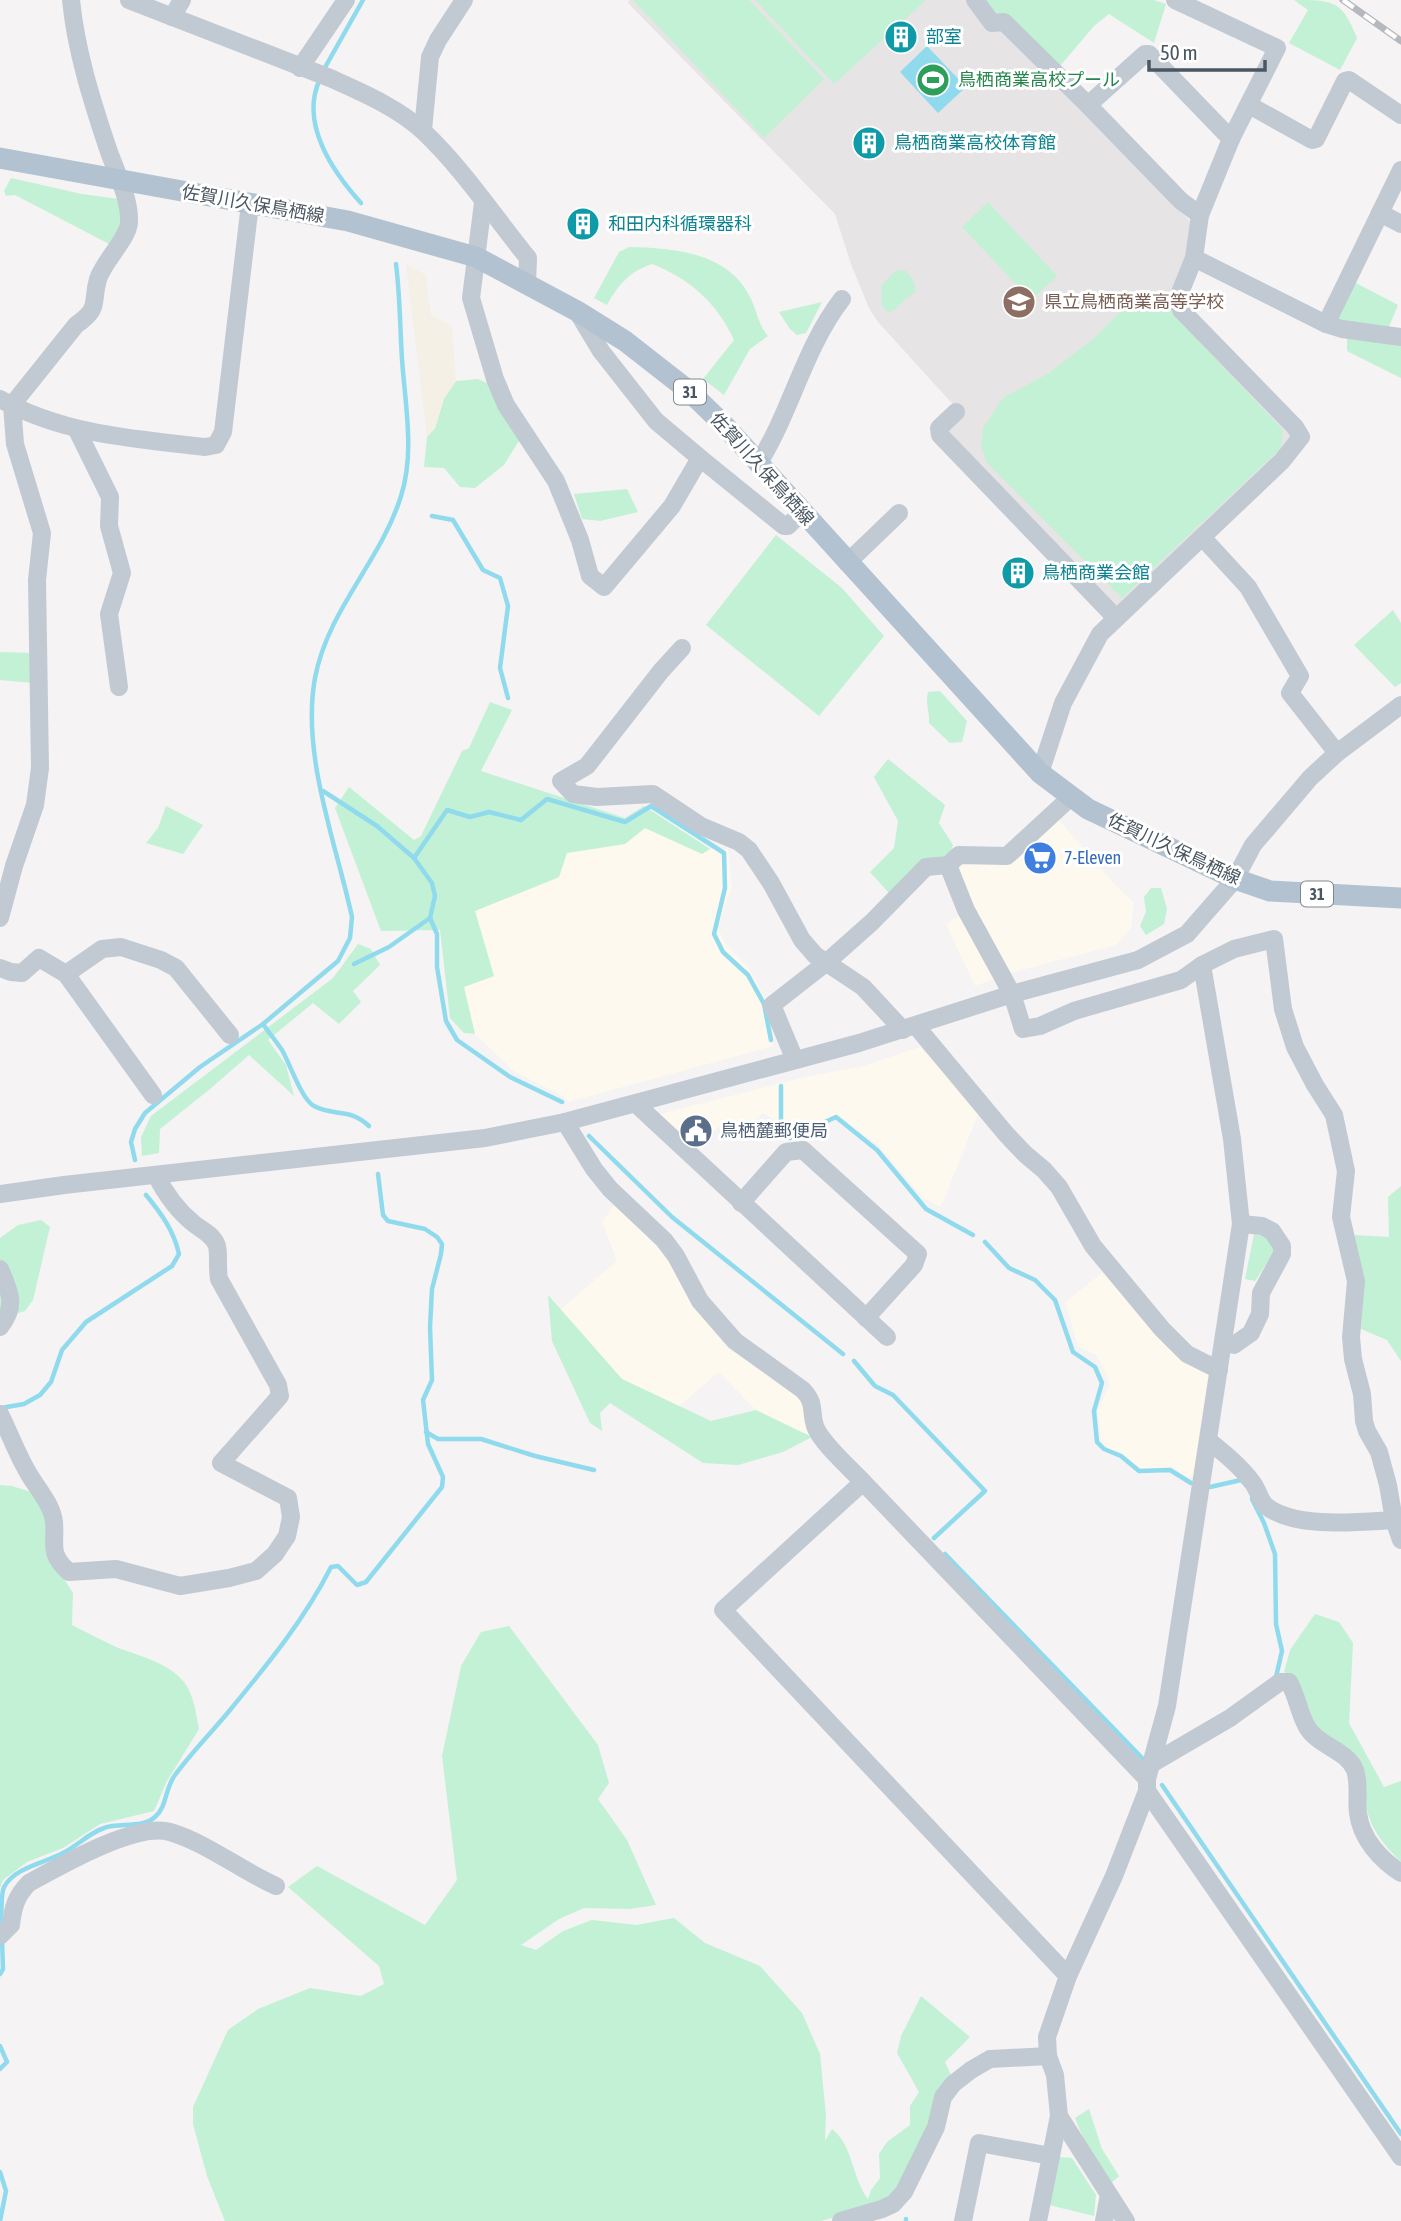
<svg xmlns="http://www.w3.org/2000/svg" width="1401" height="2221" font-family="'Asap Condensed','Noto Sans JP',sans-serif">
  <rect width="100%" height="100%" fill="#f5f3f3"/>
  <!-- commercial -->
  <g fill="#fdf9ef">
    <polygon points="1058,819 1116,886 1134,903 1131,928 1116,945 1010,973 975,986 946,924 974,906 954,869 962,859 1004,862"/>
    <polygon points="645,828 702,854 710,849 728,849 732,885 718,928 725,944 748,967 766,1000 773,1046 568,1102 563,1096 515,1072 475,1034 464,987 494,976 475,911 559,878 566,853 625,844"/>
    <polygon points="920,1047 980,1109 941,1207 922,1197 877,1144 837,1115 783,1140 777,1121 762,1113 739,1141 719,1126 694,1152 656,1115 809,1076 860,1067"/>
    <polygon points="617,1201 668,1259 692,1304 727,1348 799,1394 812,1437 756,1410 719,1372 679,1406 622,1379 561,1309 617,1261 602,1222"/>
    <polygon points="1103,1272 1160,1340 1181,1360 1207,1373 1212,1379 1197,1476 1188,1478 1173,1467 1141,1469 1119,1452 1108,1449 1101,1440 1098,1410 1109,1386 1108,1377 1096,1355 1078,1346 1065,1302"/>
  </g>
  <!-- education -->
  <polygon fill="#e6e4e5" points="629,0 969,0 1005,32 1191,222 1187,257 1171,297 1291,435 1286,449 1117,611 944,432 959,411 878,322 869,308 851,264 835,214 628,3"/>
  <!-- green -->
  <g fill="#c3f1d5">
    <polygon points="633,0 749,0 824,79 764,138"/>
    <polygon points="755,0 926,0 834,84"/>
    <polygon points="982,0 1154,0 1166,4 1154,43 1109,14 1094,26 1060,66 1009,15 996,18"/>
    <path d="M 1294,0 C 1333,0 1342,0 1357,38 L 1340,70 L 1289,43 L 1308,10 Z"/>
    <polygon points="11,178 82,194 119,199 123,221 113,246 15,195 6,196 4,191"/>
    <polygon points="988,202 1057,276 1031,300 962,227"/>
    <path d="M 629,247 C 673,248 728,252 750,297 C 757,310 758,325 768,336 L 750,349 L 724,395 L 703,379 L 734,340 C 718,304 689,278 652,264 C 630,271 618,285 607,305 L 594,298 L 619,252 Z"/>
    <path d="M 904,270 C 913,277 915,282 915,293 C 905,296 899,308 889,313 L 882,306 L 881,286 L 895,271 Z"/>
    <polygon points="1352,281 1398,305 1388,329 1337,323 1337,312"/>
    <polygon points="1139,293 1168,309 1283,430 1281,448 1122,598 987,463 981,447 983,428 1003,398 1049,373 1093,339"/>
    <polygon points="822,302 806,333 797,335 790,329 779,312"/>
    <polygon points="1347,332 1401,342 1401,378 1347,351"/>
    <polygon points="478,379 489,384 522,436 504,465 475,488 460,487 444,468 424,467 427,437 435,428 444,398 456,381"/>
    <polygon points="627,489 638,512 600,521 582,519 574,494"/>
    <polygon points="776,535 842,588 884,636 819,716 706,625"/>
    <polygon points="1393,610 1401,623 1401,683 1395,687 1354,645"/>
    <polygon points="0,652 34,653 33,683 0,680"/>
    <path d="M 940,691 L 967,721 L 962,742 L 950,743 L 929,723 C 930,712 925,703 928,692 Z"/>
    <polygon points="490,702 512,710 481,771 625,818 644,806 710,849 702,854 645,828 625,844 567,853 559,877 475,911 494,976 464,987 475,1034 464,1033 450,1018 440,930 381,931 335,808 349,787 414,840 421,836 462,751 469,748"/>
    <polygon points="888,759 945,805 939,823 953,845 950,854 924,862 889,893 870,872 894,848 898,821 874,777"/>
    <polygon points="166,806 203,825 183,854 146,843 158,828"/>
    <polygon points="1151,888 1161,888 1167,909 1164,924 1146,935 1140,926 1146,912 1144,897"/>
    <polygon points="358,944 371,949 380,965 353,991 361,1002 339,1024 313,1003 268,1040 286,1065 294,1096 249,1055 210,1089 160,1129 159,1153 142,1156 141,1137 151,1116 333,978"/>
    <polygon points="1401,1186 1401,1361 1387,1340 1361,1329 1364,1279 1354,1235 1389,1237 1388,1197"/>
    <polygon points="41,1220 50,1227 33,1300 25,1311 0,1319 0,1238 18,1225"/>
    <polygon points="1254,1234 1268,1237 1275,1251 1255,1281 1245,1279"/>
    <polygon points="548,1295 622,1379 711,1421 756,1410 812,1437 783,1452 738,1465 703,1463 610,1403 600,1413 602,1431 590,1423 552,1341"/>
    <path d="M 0,1485 L 12,1486 L 34,1493 L 47,1518 L 60,1573 L 73,1593 L 72,1625 C 86,1632 101,1640 116,1647 C 139,1656 167,1662 184,1682 C 194,1695 196,1714 199,1729 L 167,1781 L 154,1811 L 100,1824 L 63,1848 L 27,1862 L 3,1880 L 0,1888 Z"/>
    <path d="M 1315,1614 L 1339,1622 L 1353,1643 L 1349,1723 L 1384,1787 L 1401,1781 L 1401,1862 C 1367,1828 1365,1814 1362,1767 L 1313,1723 L 1295,1678 L 1284,1672 L 1290,1650 Z"/>
    <path d="M 509,1626 L 598,1745 L 609,1783 L 598,1799 L 627,1840 L 656,1905 L 630,1909 L 584,1908 L 559,1919 L 521,1945 L 536,1950 L 563,1931 L 592,1920 L 636,1925 L 674,1918 L 705,1943 L 760,1966 L 802,2013 L 820,2054 L 826,2116 L 825,2141 L 832,2129 C 853,2145 852,2178 868,2199 L 871,2190 L 880,2178 L 879,2154 L 887,2142 L 910,2125 L 910,2106 L 919,2092 L 897,2053 L 901,2036 L 921,1996 L 970,2037 L 945,2062 L 951,2075 L 930,2128 L 895,2195 L 875,2206 L 821,2221 L 225,2221 L 207,2176 L 193,2124 L 193,2107 L 228,2030 L 258,2009 L 310,1988 L 361,1996 L 384,1984 L 379,1966 L 288,1887 L 317,1866 L 425,1925 L 457,1880 L 442,1756 L 461,1666 L 481,1632 Z"/>
    <polygon points="1089,2109 1102,2149 1119,2176 1109,2185 1091,2157 1075,2118"/>
    <polygon points="1059,2157 1072,2158 1096,2195 1094,2216 1049,2205"/>
  </g>
  <!-- sand -->
  <polygon fill="#f5f0e5" points="406,264 426,275 431,315 452,326 456,381 444,399 435,428 427,437"/>
  <!-- water -->
  <polygon fill="#90daee" points="927,46 966,87 938,113 900,72"/>
  <g fill="none" stroke-linecap="round" stroke-linejoin="round">
    <!-- stream -->
    <g stroke="#90daee" stroke-width="4.5">
      <polyline points="323,71 363,0"/>
      <path d="M 320,79 C 299,123 333,172 361,203"/>
      <polyline points="432,516 453,520 483,570 500,578 508,606 500,668 508,698"/>
      <polyline points="323,791 377,826 414,858 432,883 435,896 430,918 437,934 437,967 446,1021 457,1040 510,1077 562,1102"/>
      <polyline points="414,858 447,810 470,817 489,812 521,820 547,799 625,822 651,806 724,853 725,888 714,934 723,952 748,975 764,1004 771,1040"/>
      <polyline points="354,964 389,947 430,918"/>
      <path d="M 263,1024 C 269,1033 276,1041 282,1050 C 290,1064 302,1100 314,1106 C 334,1117 349,1107 369,1126"/>
      <polyline points="781,1086 781,1125 790,1138 836,1117 877,1150 926,1209 973,1235"/>
      <polyline points="589,1136 672,1217 843,1354"/>
      <path d="M 135,1160 L 131,1142 L 135,1129 L 145,1113 L 200,1067 L 263,1024 L 338,961 L 350,938 L 352,917 C 336,843 301,754 315,678 C 328,609 381,561 401,496 C 415,453 405,404 402,359 C 400,327 400,296 396,264"/>
      <polyline points="985,1242 1009,1268 1035,1280 1055,1300 1073,1352 1095,1367 1102,1383 1094,1411 1097,1442 1104,1449 1121,1456 1139,1471 1170,1470 1191,1483"/>
      <polyline points="854,1361 875,1386 893,1395 985,1491 934,1538"/>
      <path d="M 1,1408 L 24,1404 L 40,1395 L 51,1382 L 62,1350 L 86,1322 L 172,1266 L 179,1254 C 174,1231 161,1213 146,1195"/>
      <polyline points="426,1432 438,1439 481,1439 535,1456 594,1470"/>
      <polyline points="1210,1487 1241,1480 1243,1482"/>
      <polyline points="1252,1499 1264,1523 1275,1554 1276,1624 1282,1651 1276,1677"/>
      <polyline points="945,1554 1146,1762"/>
      <polyline points="1162,1785 1401,2134"/>
      <path d="M 0,1923 C 3,1911 0,1897 4,1887 C 15,1867 45,1863 63,1853 C 77,1846 89,1833 104,1828 C 119,1822 142,1829 155,1817 C 167,1807 165,1788 175,1775 C 192,1752 212,1732 230,1710 C 267,1665 305,1619 331,1567 L 338,1566 L 357,1585 L 366,1582 L 442,1487 L 443,1477 L 428,1444 L 423,1400 L 432,1380 L 430,1327 L 432,1289 L 441,1254 L 442,1244 L 437,1237 L 425,1229 L 388,1221 L 383,1215 L 378,1174"/>
      <polyline points="0,1974 3,1969 2,1940"/>
      <polyline points="0,2046 7,2062 0,2069"/>
      <polyline points="0,2172 6,2191 0,2221"/>
      <polyline points="906,2219 906,2221"/>
    </g>
    <!-- minor -->
    <g stroke="#c1cad2" stroke-width="18">
      <path d="M 129,0 L 330,78 C 361,92 399,108 424,132 C 463,169 494,216 528,258 L 527,284"/>
      <polyline points="975,0 992,23 1004,22 1088,105 1181,201 1200,215 1194,258 1177,300 1181,310 1295,427 1301,437 1282,461 1100,634 1063,703 1040,773"/>
      <polyline points="1175,0 1277,48 1231,139 1200,215"/>
      <polyline points="172,17 182,0"/>
      <polyline points="300,68 346,0"/>
      <polyline points="1088,105 1145,54 1149,54 1231,139"/>
      <polyline points="1249,105 1312,140 1316,139 1345,81 1349,80 1401,115"/>
      <polyline points="423,130 430,57 438,40 464,0"/>
      <polyline points="483,203 471,298 495,379 506,405 556,481 580,540 590,576 604,587 672,506 700,458 656,421 601,351 577,311"/>
      <polyline points="1380,213 1401,224"/>
      <polyline points="1194,258 1326,324 1342,329 1401,337"/>
      <polyline points="1326,324 1401,170"/>
      <path d="M 0,399 C 63,434 134,439 205,447 L 216,445 L 223,432 L 250,204"/>
      <polyline points="956,412 939,428 940,435 1116,618"/>
      <polyline points="77,430 110,497 109,526 122,573 109,614 119,687"/>
      <polyline points="700,458 784,526 788,526 801,513"/>
      <path d="M 758,464 C 791,412 804,348 842,299"/>
      <polyline points="1202,537 1248,587 1300,676 1290,693 1337,753"/>
      <polyline points="847,563 899,513"/>
      <polyline points="682,648 661,671 587,766 561,781 573,794 597,797 653,794 701,826 739,842 749,850 771,883 802,940 815,955 863,987 903,1030"/>
      <polyline points="1072,796 1007,856 959,855 948,865 966,910 1012,994 1023,1029 1040,1026 1074,1011 1181,980 1202,965 1234,949 1274,939 1283,1009 1295,1047 1315,1085 1334,1115 1346,1171 1341,1217 1356,1281 1351,1337 1353,1359 1362,1394 1364,1421 1367,1431 1379,1452 1388,1485 1394,1520 1401,1540"/>
      <path d="M 0,918 L 14,866 L 35,805 L 40,768 L 37,580 L 42,533 L 15,444 L 12,405 L 76,325 C 101,307 91,304 98,279 C 104,261 128,238 129,223 C 130,196 115,171 107,146 C 91,98 76,50 71,0"/>
      <polyline points="0,968 11,972 22,973 39,958 66,974 153,1095"/>
      <polyline points="66,974 102,949 121,947 161,960 176,968 230,1035"/>
      <polyline points="916,1026 1006,1134 1025,1154 1044,1170 1059,1187 1093,1246 1162,1329 1187,1354 1219,1370"/>
      <polyline points="795,1060 772,1005 827,962 872,922 926,867 948,865"/>
      <polyline points="636,1104 887,1337"/>
      <path d="M 565,1122 L 594,1169 L 610,1189 L 664,1240 L 676,1256 L 700,1301 L 735,1341 L 803,1390 C 816,1404 810,1410 815,1426 C 821,1443 850,1468 863,1482"/>
      <polyline points="0,1194 64,1185 485,1138 565,1122 859,1043 1012,994 1138,960 1187,934 1235,879 1253,845 1310,778 1337,753 1401,705"/>
      <polyline points="741,1203 786,1152 803,1150 918,1254 914,1265 866,1318"/>
      <path d="M 0,1269 C 10,1292 17,1306 0,1327"/>
      <polyline points="1224,1342 1234,1345 1251,1333 1260,1314 1261,1293 1282,1254 1282,1246 1272,1231 1262,1226 1241,1224"/>
      <path d="M 0,1414 C 9,1432 16,1451 26,1469 C 34,1485 52,1503 54,1522 C 56,1546 48,1553 69,1572 L 116,1569 L 180,1586 L 229,1578 L 256,1571 L 275,1554 L 287,1536 L 291,1517 L 288,1498 L 221,1463 L 280,1396 L 278,1385 L 219,1279 C 217,1269 219,1253 217,1246 C 213,1234 201,1230 193,1223 C 177,1210 165,1193 156,1175"/>
      <path d="M 1209,1441 C 1225,1454 1240,1466 1252,1482 C 1258,1489 1260,1501 1266,1506 C 1294,1529 1359,1522 1394,1520"/>
      <path d="M 1153,1763 L 1230,1718 L 1280,1682 L 1289,1682 C 1297,1696 1299,1713 1307,1727 C 1318,1746 1347,1750 1355,1770 C 1360,1785 1356,1799 1358,1813 C 1361,1839 1381,1860 1401,1873"/>
      <polyline points="1147,1791 1401,2157"/>
      <path d="M 0,1936 L 11,1925 C 13,1907 16,1896 29,1883 C 60,1866 136,1822 170,1832 C 207,1843 240,1870 276,1886"/>
      <polyline points="1068,1976 723,1610 863,1482 1147,1779"/>
      <polyline points="1059,2116 1126,2221"/>
      <polyline points="841,2221 882,2209 893,2204 904,2192 936,2127 943,2097 953,2084 971,2070 990,2059 1048,2056"/>
      <polyline points="963,2221 979,2143 1051,2156"/>
      <polyline points="1038,2221 1059,2116 1055,2075 1048,2056 1047,2037 1068,1976 1114,1876 1147,1791 1147,1779 1167,1706 1241,1224 1232,1139 1202,965"/>
      <polyline points="1104,2221 1109,2195"/>
    </g>
    <!-- major -->
    <polyline stroke="#b3c2d1" stroke-width="21" points="0,158 348,221 476,257 577,311 625,341 689,391 725,426 1040,773 1088,809 1235,879 1270,891 1401,898"/>
    <defs>
      <polyline id="rail" points="1343,0 1401,41"/>
    </defs>
    <!-- rail casing -->
    <use href="#rail" stroke="#b5b8bd" stroke-width="7"/>
    <!-- rail -->
    <use href="#rail" stroke="#fff" stroke-width="4.5" stroke-dasharray="13" stroke-linecap="butt"/>
  </g>
  <!-- icons -->
  <defs>
    <symbol id="building-disc" viewBox="-11 -11 22 22"><circle r="9.5" fill="#0f9aa8" stroke="#fff"/><path d="M-4-6H4V6H1V3H-1V6H-4ZM-2.5-4.3h1.7v1.8h-1.7ZM.8-4.3h1.7v1.8H.8ZM-2.5-1h1.7V.8h-1.7ZM.8-1h1.7V.8H.8Z" fill="#fff"/></symbol>
    <symbol id="stadium-disc" viewBox="-11 -11 22 22"><circle r="9.5" fill="#2e9e5b" stroke="#fff"/><path d="M0-5a6.5 5 0 1 0 0 10a6.5 5 0 1 0 0-10ZM-3.5-1.8h7v3.6h-7Z" fill="#fff"/></symbol>
    <symbol id="school-disc" viewBox="-11 -11 22 22"><circle r="9.5" fill="#8d6e63" stroke="#fff"/><path d="M0-5L7-2L0 1L-7-2ZM-4 1L0 2.5L4 1V4Q0 6-4 4Z" fill="#fff"/></symbol>
    <symbol id="supermarket-disc" viewBox="-11 -11 22 22"><circle r="9.5" fill="#3f7fe0" stroke="#fff"/><path d="M-6-5.5h2.5l.6 2H6L4.5 2H-2.5L-4.4-4H-6ZM-1.5 3.2a1.3 1.3 0 1 0 .1 0ZM3 3.2a1.3 1.3 0 1 0 .1 0Z" fill="#fff"/></symbol>
    <symbol id="civic-disc" viewBox="-11 -11 22 22"><circle r="9.5" fill="#5c6f8a" stroke="#fff"/><path d="M-.6-6.5H3V-4.5H.6V-3L4-1V1h2V6H-6V1h2V-1L-.6-3ZM-1.2 2.5V6h2.4V2.5Z" fill="#fff"/></symbol>
  </defs>
  <g fill-rule="evenodd">
    <use href="#building-disc" x="882" y="18" width="38" height="38"/>
    <use href="#stadium-disc" x="914" y="61" width="38" height="38"/>
    <use href="#building-disc" x="850" y="124" width="38" height="38"/>
    <use href="#building-disc" x="564" y="205" width="38" height="38"/>
    <use href="#school-disc" x="1000" y="283" width="38" height="38"/>
    <use href="#building-disc" x="999" y="554" width="38" height="38"/>
    <use href="#supermarket-disc" x="1021" y="839" width="38" height="38"/>
    <use href="#civic-disc" x="677" y="1112" width="38" height="38"/>
  </g>
  <g text-anchor="middle" stroke-width="6" stroke-linejoin="round" paint-order="stroke">
    <!-- shield labels -->
    <g fill="#fff" stroke="#808990" stroke-width="2">
      <rect x="674" y="379.5" width="32" height="25" rx="5"/>
      <rect x="1301" y="881.5" width="32" height="25" rx="5"/>
    </g>
    <g font-size="16" font-weight="bold" fill="#4a5661">
      <text x="690" y="398">31</text>
      <text x="1317" y="900">31</text>
    </g>
    <!-- culture labels -->
    <g font-size="18" fill="#0d838f" stroke="#fff" text-anchor="start">
      <text x="926" y="43">部室</text>
      <text x="894" y="149">鳥栖商業高校体育館</text>
      <text x="608" y="230">和田内科循環器科</text>
      <text x="1042" y="579">鳥栖商業会館</text>
    </g>
    <!-- leisure labels -->
    <g font-size="18" fill="#27864d" stroke="#fff" text-anchor="start">
      <text x="958" y="86">鳥栖商業高校プール</text>
    </g>
    <!-- street labels -->
    <g font-size="18" fill="#4a5661" stroke="#fff">
      <text transform="translate(253 204) rotate(10)" y="6">佐賀川久保鳥栖線</text>
      <text transform="translate(762 469) rotate(48)" y="6">佐賀川久保鳥栖線</text>
      <text transform="translate(1174 849) rotate(25)" y="6">佐賀川久保鳥栖線</text>
    </g>
    <!-- education labels -->
    <g font-size="18" fill="#785e54" stroke="#fff" text-anchor="start">
      <text x="1044" y="308">県立鳥栖商業高等学校</text>
    </g>
    <!-- shop labels -->
    <g font-size="18" fill="#366cbe" stroke="#fff" text-anchor="start">
      <text x="1064" y="864">7-Eleven</text>
    </g>
    <!-- service labels -->
    <g font-size="18" fill="#4e5e75" stroke="#fff" text-anchor="start">
      <text x="720" y="1137">鳥栖麓郵便局</text>
    </g>
  </g>
  <!-- scale -->
  <path d="M1149 60v10h116v-10" fill="none" stroke="#4a5661" stroke-width="3.5"/>
  <text x="1160" y="60" font-size="21" fill="#4a5661" stroke="#ffffff" stroke-width="5" paint-order="stroke">50 m</text>
</svg>
